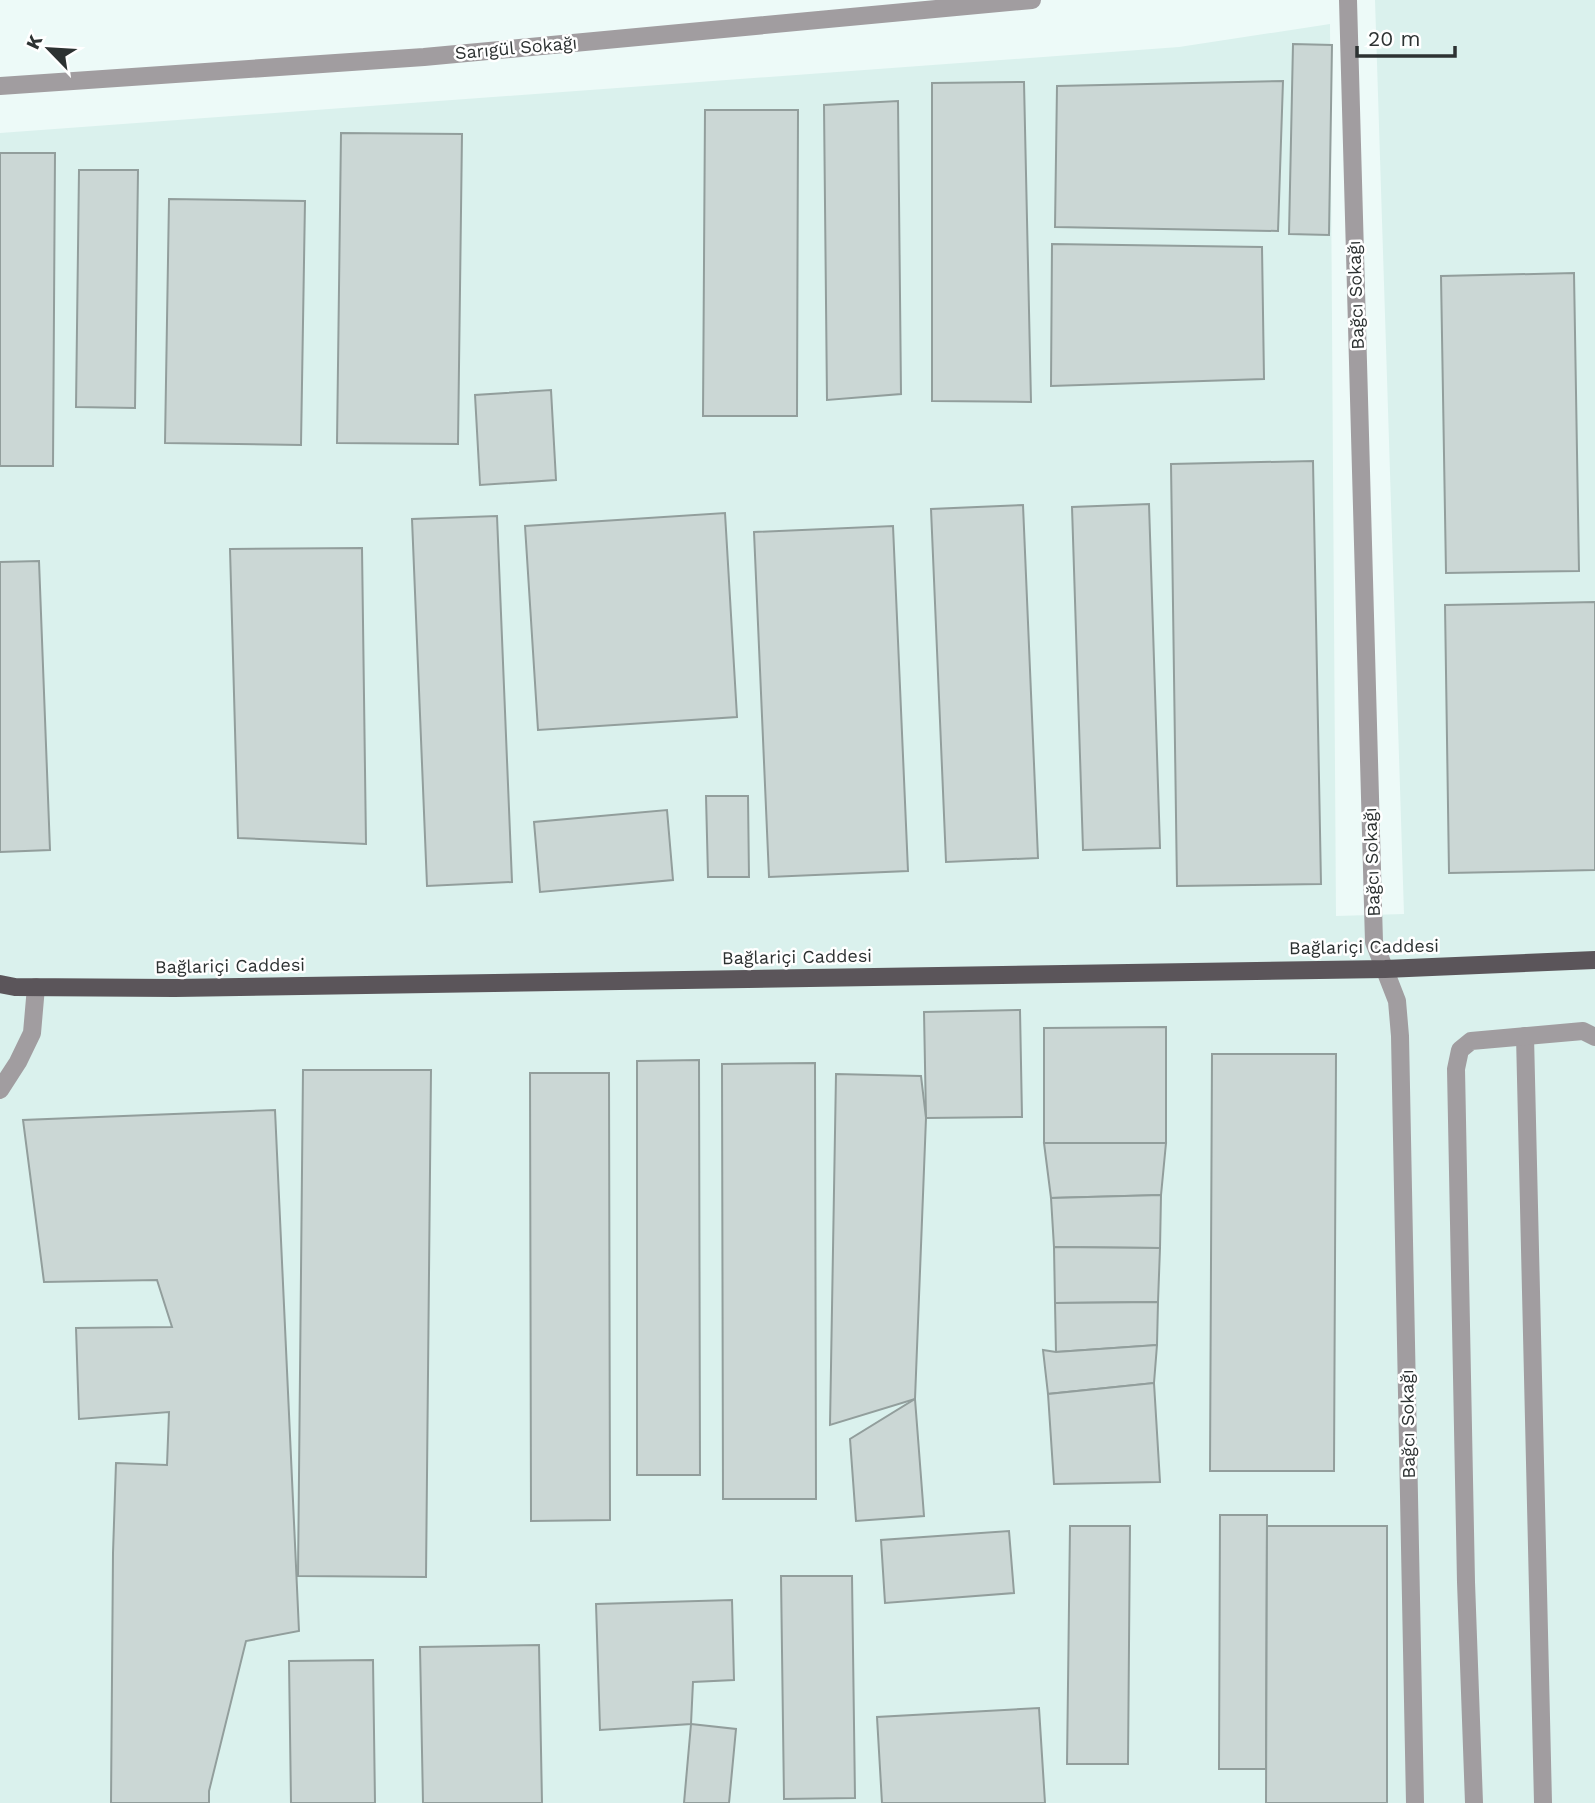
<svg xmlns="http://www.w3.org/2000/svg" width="1595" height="1803" font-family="'Work Sans',sans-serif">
  <rect width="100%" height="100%" fill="#edfaf8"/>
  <!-- built -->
  <polygon fill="#daf1ed" points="1375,0 1595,0 1595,1803 0,1803 0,133 1179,47 1330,24 1336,916 1404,914"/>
  <!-- building -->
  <g fill="#cbd7d5" stroke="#929e9c" stroke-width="2">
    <polygon points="1293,44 1332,45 1329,235 1289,234"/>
    <polygon points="1283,81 1278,231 1055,227 1057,86"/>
    <polygon points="1024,82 1031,402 932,401 932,83"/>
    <polygon points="898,101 901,394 827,400 824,105"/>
    <polygon points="705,110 798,110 797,416 703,416"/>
    <polygon points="341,133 462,134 458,444 337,443"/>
    <polygon points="0,153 55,153 53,466 0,466"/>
    <polygon points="79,170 138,170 135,408 76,407"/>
    <polygon points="169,199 305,201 301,445 165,443"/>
    <polygon points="1052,244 1262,247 1264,379 1051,386"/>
    <polygon points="1574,273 1579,571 1446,573 1441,276"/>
    <polygon points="551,390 556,480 480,485 475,395"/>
    <polygon points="1313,461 1321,884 1177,886 1171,464"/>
    <polygon points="1149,504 1160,848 1083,850 1072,507"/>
    <polygon points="1023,505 1038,858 946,862 931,509"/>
    <polygon points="725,513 737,717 538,730 525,526"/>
    <polygon points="497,516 512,882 427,886 412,519"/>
    <polygon points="893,526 908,871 769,877 754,532"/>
    <polygon points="362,548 366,844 238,838 230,549"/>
    <polygon points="39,561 50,850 0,852 0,562"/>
    <polygon points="1595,602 1595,870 1449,873 1445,605"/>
    <polygon points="706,796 748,796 749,877 708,877"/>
    <polygon points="667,810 673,880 540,892 534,822"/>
    <polygon points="1020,1010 1022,1117 926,1118 924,1012"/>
    <polygon points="1166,1027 1166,1143 1044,1143 1044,1028"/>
    <polygon points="1212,1054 1336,1054 1334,1471 1210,1471"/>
    <polygon points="699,1060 700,1475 637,1475 637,1061"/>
    <polygon points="815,1063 816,1499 723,1499 722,1064"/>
    <polygon points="303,1070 431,1070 426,1577 298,1576"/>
    <polygon points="530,1073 609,1073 610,1520 531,1521"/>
    <polygon points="836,1074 921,1076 926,1118 915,1399 830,1425"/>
    <polygon points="275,1110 299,1631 246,1641 209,1791 209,1803 111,1803 113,1553 116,1463 167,1465 169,1412 79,1419 76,1328 172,1327 157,1280 44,1282 23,1120"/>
    <polygon points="1044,1143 1166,1143 1161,1195 1051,1198"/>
    <polygon points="1161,1195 1160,1248 1054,1247 1051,1198"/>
    <polygon points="1054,1247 1160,1248 1158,1302 1055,1303"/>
    <polygon points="1158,1302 1157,1345 1056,1352 1055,1303"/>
    <polygon points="1157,1345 1154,1383 1048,1394 1043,1350 1056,1352"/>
    <polygon points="1154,1383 1160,1482 1054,1484 1048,1394"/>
    <polygon points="915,1399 924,1516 856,1521 850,1439"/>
    <polygon points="1220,1515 1267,1515 1266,1769 1219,1769"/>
    <polygon points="1070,1526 1130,1526 1128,1764 1067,1764"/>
    <polygon points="1267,1526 1387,1526 1387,1803 1266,1803"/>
    <polygon points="1009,1531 1014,1593 885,1603 881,1540"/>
    <polygon points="781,1576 852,1576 855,1798 784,1799"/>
    <polygon points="732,1600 734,1680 693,1682 691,1724 600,1730 596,1604"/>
    <polygon points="539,1645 542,1803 423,1803 420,1647"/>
    <polygon points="373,1660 375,1803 291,1803 289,1661"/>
    <polygon points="1039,1708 1045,1803 882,1803 877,1717"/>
    <polygon points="691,1724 736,1729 729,1803 684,1803"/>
  </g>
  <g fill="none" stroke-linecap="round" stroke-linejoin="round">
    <!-- minor -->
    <g stroke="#a19da0" stroke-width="18">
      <polyline points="1348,0 1374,942 1397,1001 1400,1036 1415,1803"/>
      <polyline points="0,86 424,57 1032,0"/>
      <polyline points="1525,1036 1543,1803"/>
      <polyline points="0,1090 18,1062 32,1033 36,987"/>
      <polyline points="1474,1803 1466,1582 1456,1069 1460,1050 1471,1041 1583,1031 1595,1037"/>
    </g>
    <!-- major -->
    <polyline stroke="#5b555a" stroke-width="18" points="0,984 15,987 175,988 1385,969 1595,960"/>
  </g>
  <g text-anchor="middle" stroke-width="5" stroke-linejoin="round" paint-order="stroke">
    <!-- street labels -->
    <g font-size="18" fill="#2d3232" stroke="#fff">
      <text transform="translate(516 48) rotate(-5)" y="6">Sarıgül Sokağı</text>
      <text transform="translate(1356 295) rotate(-92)" y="6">Bağcı Sokağı</text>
      <text transform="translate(1372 862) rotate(-92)" y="6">Bağcı Sokağı</text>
      <text transform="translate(1364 947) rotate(-1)" y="6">Bağlariçi Caddesi</text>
      <text transform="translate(797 957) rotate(-1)" y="6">Bağlariçi Caddesi</text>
      <text transform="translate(230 966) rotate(-1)" y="6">Bağlariçi Caddesi</text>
      <text transform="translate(1408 1424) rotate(-91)" y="6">Bağcı Sokağı</text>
    </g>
  </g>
  <!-- north arrow -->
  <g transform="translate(49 49) rotate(295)" stroke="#ffffff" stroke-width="5" paint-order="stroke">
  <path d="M0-5L12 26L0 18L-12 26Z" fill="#2d3232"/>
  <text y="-10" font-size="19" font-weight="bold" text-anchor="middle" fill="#2d3232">K</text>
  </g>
  <!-- scale -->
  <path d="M1357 46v10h98v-10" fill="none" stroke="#2d3232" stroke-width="3.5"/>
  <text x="1368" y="46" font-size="21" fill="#2d3232" stroke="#ffffff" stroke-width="5" paint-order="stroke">20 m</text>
</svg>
